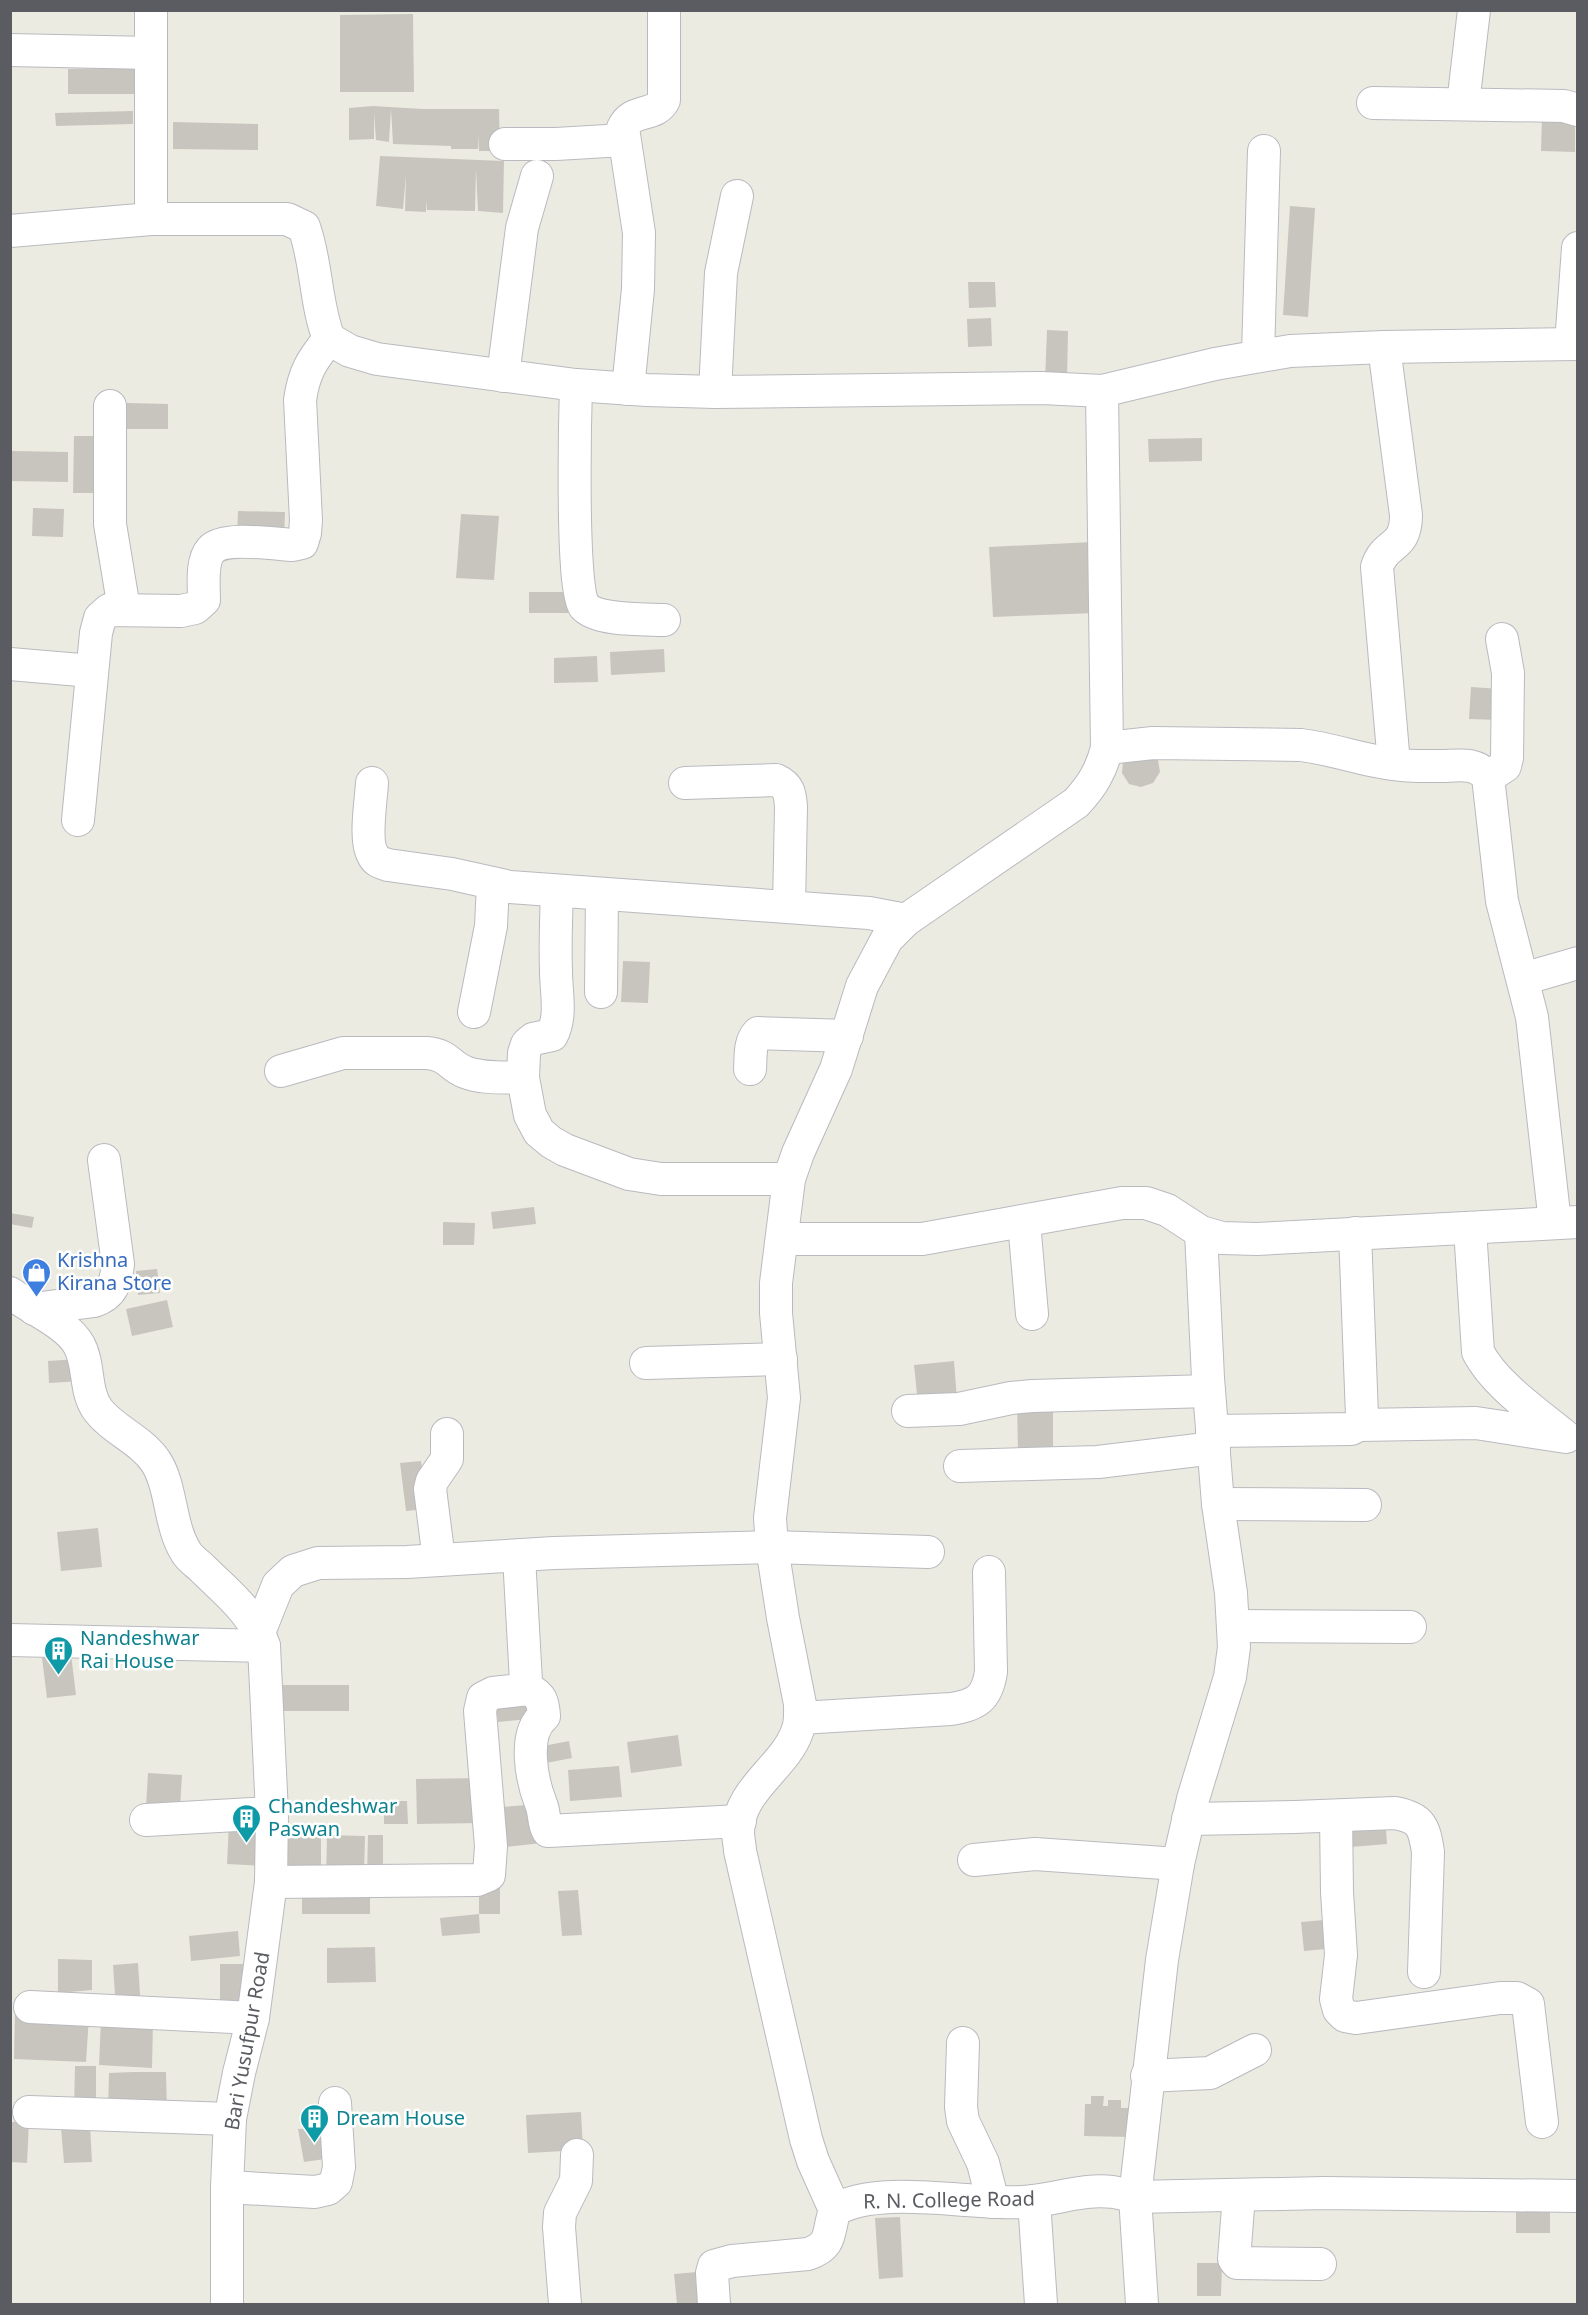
<svg xmlns="http://www.w3.org/2000/svg" width="1588" height="2315" font-family="'Noto Sans',sans-serif">
  <rect width="100%" height="100%" fill="#ecebe1"/>
  <!-- building -->
  <g fill="#c8c5be">
    <polygon points="413,14 414,92 340,92 340,15"/>
    <polygon points="140,68 140,94 68,94 68,69"/>
    <polygon points="373,106 423,109 499,109 500,151 479,151 478,134 478,149 451,149 451,146 393,144 391,109 389,142 376,140 374,113 374,139 349,140 349,108"/>
    <polygon points="133,111 133,124 56,126 55,113"/>
    <polygon points="1542,116 1575,117 1575,152 1541,151"/>
    <polygon points="173,122 258,124 258,150 173,149"/>
    <polygon points="380,156 504,161 503,213 478,211 476,169 475,211 427,210 426,200 426,212 405,211 406,175 403,209 376,206"/>
    <polygon points="1290,206 1315,208 1308,317 1283,315"/>
    <polygon points="968,282 995,282 996,307 969,308"/>
    <polygon points="991,318 992,346 968,347 967,319"/>
    <polygon points="1047,330 1068,331 1067,381 1045,380"/>
    <polygon points="127,403 168,404 168,429 127,429"/>
    <polygon points="74,436 102,436 101,493 73,493"/>
    <polygon points="1202,438 1202,461 1149,462 1148,439"/>
    <polygon points="10,451 68,452 68,482 10,481"/>
    <polygon points="33,508 64,509 63,537 32,536"/>
    <polygon points="238,511 285,512 284,541 237,539"/>
    <polygon points="461,514 499,516 494,580 456,578"/>
    <polygon points="1093,542 1095,613 993,617 989,547"/>
    <rect x="529" y="592" width="39" height="21"/>
    <polygon points="664,649 665,672 611,675 610,652"/>
    <polygon points="597,656 598,682 554,683 554,658"/>
    <polygon points="1471,687 1501,689 1499,720 1469,719"/>
    <polygon points="1155,755 1158,760 1160,772 1153,783 1141,787 1129,784 1122,773 1123,761"/>
    <polygon points="623,961 650,962 648,1003 621,1002"/>
    <polygon points="534,1207 536,1224 493,1229 491,1212"/>
    <polygon points="10,1213 34,1217 32,1228 10,1224"/>
    <polygon points="443,1222 475,1223 474,1245 443,1245"/>
    <polygon points="157,1269 160,1293 138,1295 136,1271"/>
    <polygon points="167,1300 173,1327 132,1336 126,1309"/>
    <polygon points="79,1359 81,1381 49,1383 48,1361"/>
    <polygon points="954,1361 957,1400 918,1404 914,1365"/>
    <polygon points="1053,1400 1053,1453 1018,1453 1017,1401"/>
    <polygon points="421,1461 427,1509 406,1511 400,1463"/>
    <polygon points="98,1528 102,1567 61,1571 57,1532"/>
    <polygon points="71,1654 76,1695 47,1698 42,1658"/>
    <rect x="281" y="1685" width="68" height="26"/>
    <polygon points="538,1698 540,1718 498,1722 496,1702"/>
    <polygon points="678,1735 682,1766 631,1773 627,1742"/>
    <polygon points="569,1741 572,1758 546,1763 543,1746"/>
    <polygon points="619,1766 622,1797 570,1801 568,1770"/>
    <polygon points="148,1773 182,1775 180,1808 146,1807"/>
    <polygon points="482,1778 483,1823 417,1824 416,1779"/>
    <polygon points="384,1801 407,1801 408,1824 384,1824"/>
    <polygon points="538,1804 542,1843 506,1847 503,1807"/>
    <polygon points="1385,1816 1387,1844 1351,1847 1348,1819"/>
    <polygon points="229,1823 267,1825 265,1866 227,1864"/>
    <polygon points="327,1835 365,1836 364,1878 326,1877"/>
    <polygon points="368,1835 383,1835 383,1874 367,1874"/>
    <polygon points="321,1837 321,1877 282,1878 281,1838"/>
    <rect x="479" y="1884" width="21" height="30"/>
    <polygon points="370,1888 370,1914 302,1914 302,1889"/>
    <polygon points="578,1890 582,1935 562,1936 558,1891"/>
    <polygon points="479,1914 480,1933 442,1936 440,1918"/>
    <polygon points="1335,1919 1337,1948 1304,1951 1301,1922"/>
    <polygon points="238,1931 240,1956 191,1961 189,1936"/>
    <polygon points="375,1947 376,1982 327,1983 327,1948"/>
    <polygon points="58,1959 92,1960 92,1990 58,1993"/>
    <polygon points="138,1963 141,2009 116,2010 113,1965"/>
    <polygon points="220,1964 251,1964 251,2005 220,2006"/>
    <polygon points="15,2012 89,2017 86,2062 14,2059"/>
    <polygon points="101,2020 153,2022 152,2068 99,2065"/>
    <polygon points="75,2066 96,2066 96,2109 74,2108"/>
    <polygon points="133,2072 166,2072 167,2112 108,2112 109,2073"/>
    <polygon points="1091,2096 1104,2096 1103,2106 1108,2106 1108,2100 1121,2100 1121,2108 1130,2108 1130,2137 1084,2136 1085,2104 1091,2104"/>
    <polygon points="581,2112 583,2150 528,2153 526,2115"/>
    <polygon points="10,2122 29,2122 27,2163 10,2162"/>
    <polygon points="90,2126 92,2162 64,2163 61,2128"/>
    <polygon points="328,2127 332,2158 304,2162 298,2129"/>
    <rect x="1516" y="2200" width="34" height="33"/>
    <polygon points="900,2217 903,2277 879,2279 875,2218"/>
    <polygon points="1197,2263 1222,2263 1221,2296 1197,2296"/>
    <polygon points="709,2271 711,2304 677,2304 674,2274"/>
  </g>
  <g fill="none" stroke-linecap="round" stroke-linejoin="round">
    <defs>
      <g id="minor">
        <polyline points="151,10 151,219"/>
        <polyline points="10,50 151,53"/>
        <polyline points="1373,103 1564,106 1578,110"/>
        <polyline points="1463,104 1474,10"/>
        <polyline points="505,144 556,144 624,140"/>
        <path d="M 10,231 L 151,219 L 287,219 L 304,227 C 317,263 315,303 329,339 L 350,351 L 377,359 L 576,385 L 647,390 L 715,392 L 1042,388 L 1102,391 L 1215,364 L 1290,351 L 1384,347 L 1578,344"/>
        <polyline points="1571,344 1578,248"/>
        <path d="M 1384,347 L 1406,515 C 1406,550 1385,541 1377,567 L 1394,764"/>
        <polyline points="1258,355 1264,151"/>
        <polyline points="503,376 522,228 537,176"/>
        <path d="M 576,385 C 575,417 571,589 584,606 C 597,621 645,619 664,620"/>
        <path d="M 628,389 L 638,289 L 639,233 L 623,128 C 633,107 655,118 664,100 L 664,10"/>
        <polyline points="715,392 721,273 737,196"/>
        <polyline points="110,406 110,524 124,609"/>
        <polyline points="10,664 92,671"/>
        <path d="M 1107,748 L 1153,743 L 1301,745 C 1333,749 1362,760 1393,764 C 1411,767 1428,766 1445,766 C 1463,765 1476,763 1488,777 L 1502,901 L 1532,1017 L 1555,1223"/>
        <polyline points="1488,777 1505,766 1507,758 1508,673 1502,639"/>
        <path d="M 372,783 C 371,801 364,841 373,855 C 376,862 382,863 388,865 L 452,874 L 510,887 L 869,913 L 906,920"/>
        <path d="M 685,783 L 776,780 C 789,786 790,793 791,807 L 789,907"/>
        <path d="M 78,820 L 96,633 L 100,618 L 109,610 L 181,611 L 195,608 L 204,600 C 204,586 201,561 211,550 C 223,536 275,544 293,545 L 302,543 L 305,533 L 306,520 L 300,400 C 304,372 312,360 329,339"/>
        <path d="M 557,892 C 556,918 555,945 556,971 C 556,992 562,1016 552,1035 L 533,1039 L 527,1044 L 524,1053 L 523,1078 L 530,1115 L 539,1132 L 551,1142 L 565,1150 L 629,1174 L 661,1179 L 789,1179"/>
        <polyline points="1523,979 1578,963"/>
        <polyline points="601,992 602,895"/>
        <polyline points="474,1012 491,926 493,884"/>
        <path d="M 750,1069 C 751,1056 749,1043 758,1033 L 847,1036"/>
        <path d="M 281,1071 L 343,1053 L 427,1053 C 449,1055 449,1066 465,1072 C 482,1079 505,1077 523,1078"/>
        <polyline points="1024,1222 1032,1314"/>
        <polyline points="782,1239 922,1239 1122,1203 1146,1203 1167,1210 1201,1232 1222,1238 1257,1239 1578,1222"/>
        <path d="M 10,1293 C 30,1308 68,1324 79,1345 C 90,1365 84,1391 98,1410 C 113,1430 142,1440 156,1462 C 172,1487 169,1525 186,1552 C 190,1559 197,1563 202,1568 C 226,1592 254,1613 264,1646 L 272,1813 L 271,1882 L 253,2018 L 239,2073 L 230,2119 L 227,2187 L 227,2304"/>
        <path d="M 34,1309 L 94,1301 C 113,1295 116,1282 118,1264 L 104,1160"/>
        <polyline points="646,1363 781,1359"/>
        <polyline points="908,1411 959,1409 1011,1398 1032,1396 1209,1391"/>
        <path d="M 1359,1425 L 1476,1423 L 1566,1437 C 1537,1413 1495,1385 1478,1352 L 1470,1229"/>
        <polyline points="1212,1431 1351,1429 1359,1425 1362,1416 1355,1233"/>
        <polyline points="960,1466 1098,1462 1214,1448"/>
        <polyline points="1218,1504 1365,1505"/>
        <path d="M 519,1556 L 526,1682 L 528,1689 C 542,1696 543,1702 544,1716 C 522,1734 532,1781 541,1804 C 545,1813 543,1823 548,1831 L 740,1821"/>
        <polyline points="439,1560 430,1489 432,1481 447,1459 447,1434"/>
        <polyline points="1234,1626 1410,1627"/>
        <polyline points="260,1630 278,1585 293,1571 318,1563 407,1562 554,1553 772,1547 928,1552"/>
        <polyline points="10,1640 264,1646"/>
        <path d="M 800,1718 L 951,1709 C 977,1705 987,1698 991,1672 L 989,1572"/>
        <polyline points="1336,1816 1337,1892 1341,1955 1336,1999 1339,2010 1345,2016 1356,2018 1500,1998 1517,1998 1528,2004 1542,2122"/>
        <path d="M 1188,1819 L 1295,1817 L 1395,1813 C 1421,1818 1424,1826 1428,1852 L 1424,1972"/>
        <polyline points="146,1820 272,1813"/>
        <polyline points="974,1860 1035,1854 1178,1864"/>
        <polyline points="271,1882 477,1880 489,1875 491,1846 480,1711 483,1698 493,1693 528,1689"/>
        <polyline points="30,2007 253,2018"/>
        <polyline points="963,2043 961,2107 963,2121 983,2163 993,2202"/>
        <polyline points="1147,2076 1210,2073 1255,2050"/>
        <polyline points="29,2112 230,2119"/>
        <polyline points="227,2187 315,2192 328,2189 336,2182 339,2167 335,2103"/>
        <polyline points="1239,2195 1234,2259 1237,2263 1320,2264"/>
        <polyline points="1034,2201 1041,2304"/>
        <path d="M 835,2210 L 813,2161 L 806,2139 L 740,1851 C 740,1845 738,1839 738,1832 C 738,1790 784,1768 797,1732 C 801,1723 800,1714 800,1704 L 783,1618 L 772,1547 L 770,1518 L 784,1398 L 776,1313 L 776,1283 L 789,1179 L 798,1153 L 836,1069 L 862,986 L 887,939 L 906,920 L 1076,803 C 1092,786 1101,771 1107,748 L 1102,391"/>
        <polyline points="565,2304 559,2227 560,2213 576,2181 577,2155"/>
        <path d="M 714,2304 L 712,2273 L 714,2266 L 732,2261 L 808,2254 C 834,2245 827,2232 835,2210 C 879,2184 970,2205 1022,2202 C 1052,2201 1082,2188 1113,2192 C 1120,2193 1128,2195 1135,2197 L 1325,2193 L 1578,2196"/>
        <polyline points="1142,2304 1135,2197 1162,1960 1178,1864 1193,1799 1230,1677 1234,1647 1231,1593 1218,1504 1208,1378 1201,1232"/>
      </g>
    </defs>
    <!-- minor casing -->
    <use href="#minor" stroke="#b9bac0" stroke-width="34"/>
    <!-- minor -->
    <use href="#minor" stroke="#fff" stroke-width="32"/>
  </g>
  <!-- icons -->
  <defs>
    <symbol id="shop-pin" viewBox="-11 -11 22 30"><path d="M0 17L-7.5 6A9.5 9.5 0 1 1 7.5 6Z" fill="#3f7fe0" stroke="#fff"/><path d="M-5-2.5h2.3a2.7 3.5 0 0 1 5.4 0H5L5.5 6h-11ZM-1.5-2.5h3a1.5 2.3 0 0 0-3 0Z" fill="#fff"/></symbol>
    <symbol id="building-pin" viewBox="-11 -11 22 30"><path d="M0 17L-7.5 6A9.5 9.5 0 1 1 7.5 6Z" fill="#0f9aa8" stroke="#fff"/><path d="M-4-6H4V6H1V3H-1V6H-4ZM-2.5-4.3h1.7v1.8h-1.7ZM.8-4.3h1.7v1.8H.8ZM-2.5-1h1.7V.8h-1.7ZM.8-1h1.7V.8H.8Z" fill="#fff"/></symbol>
  </defs>
  <g fill-rule="evenodd">
    <use href="#shop-pin" x="20" y="1256" width="33" height="45"/>
    <use href="#building-pin" x="42" y="1634" width="33" height="45"/>
    <use href="#building-pin" x="230" y="1802" width="33" height="45"/>
    <use href="#building-pin" x="298" y="2102" width="33" height="45"/>
  </g>
  <g text-anchor="middle" stroke-width="5" stroke-linejoin="round" paint-order="stroke">
    <!-- shop labels -->
    <g font-size="20" fill="#366cbe" stroke="#fff" text-anchor="start">
      <text x="57" y="1267">Krishna<tspan x="57" dy="23">Kirana Store</tspan></text>
    </g>
    <!-- culture labels -->
    <g font-size="20" fill="#0d838f" stroke="#fff" text-anchor="start">
      <text x="80" y="1645">Nandeshwar<tspan x="80" dy="23">Rai House</tspan></text>
      <text x="268" y="1813">Chandeshwar<tspan x="268" dy="23">Paswan</tspan></text>
      <text x="336" y="2125">Dream House</text>
    </g>
    <!-- street labels -->
    <g font-size="20" fill="#5a5c62" stroke="#fff">
      <text transform="translate(247 2041) rotate(-80)" y="7">Bari Yusufpur Road</text>
      <text transform="translate(949 2200) rotate(-1)" y="7">R. N. College Road</text>
    </g>
  </g>
  <!-- border -->
  <rect width="1588" height="2315" fill="none" stroke="#5a5c62" stroke-width="24"/>
</svg>
